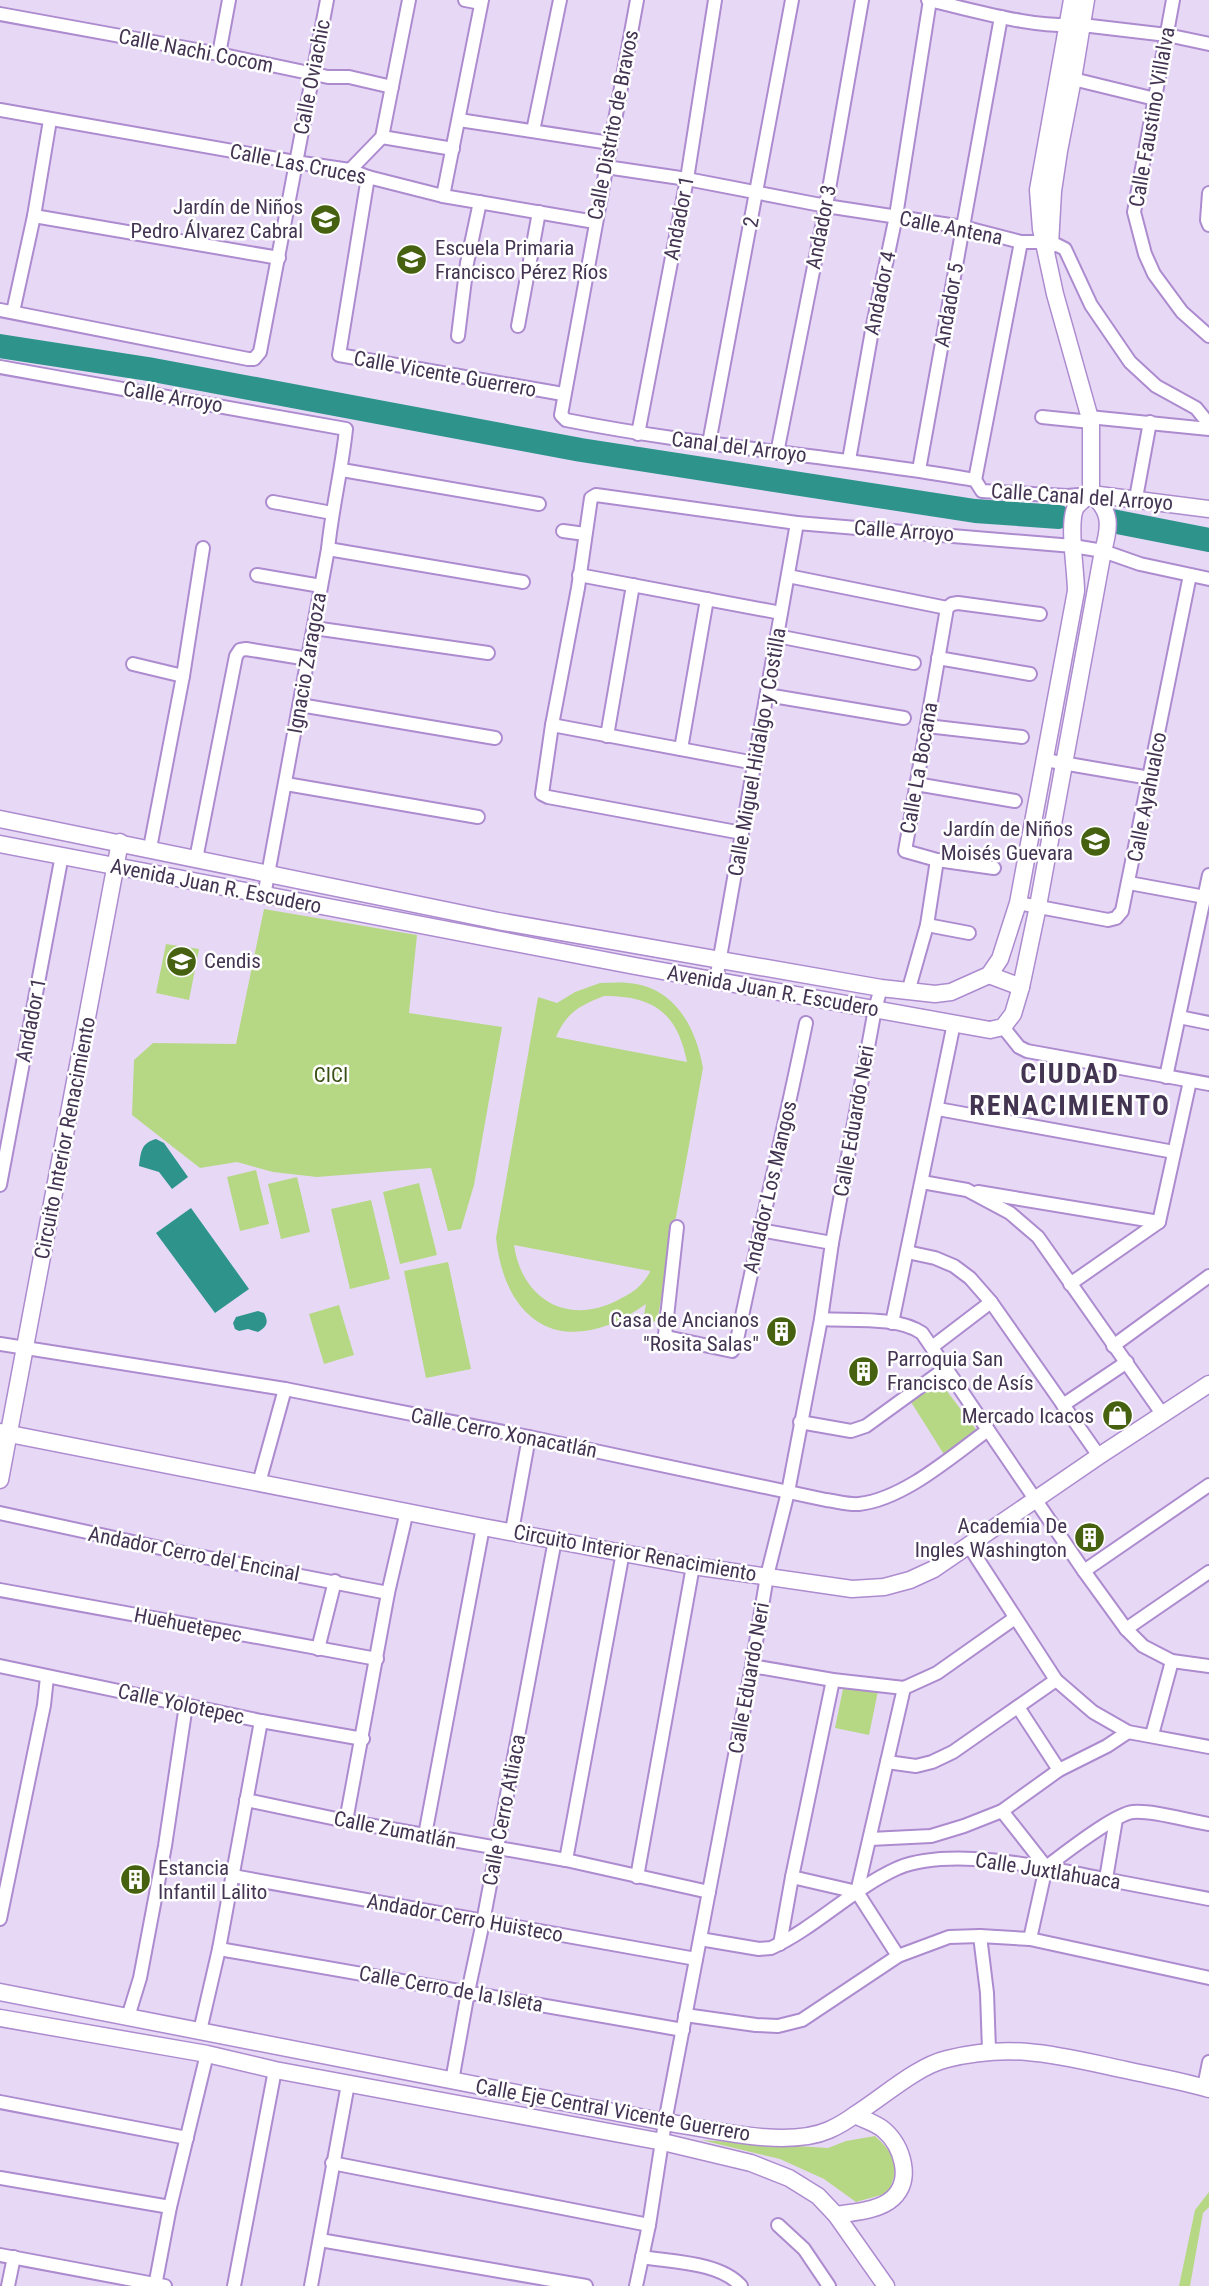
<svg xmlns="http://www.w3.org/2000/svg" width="1209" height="2286" font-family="'Roboto Condensed',sans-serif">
  <rect width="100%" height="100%" fill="#e7d9f6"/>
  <!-- green -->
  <g fill="#b6d885" fill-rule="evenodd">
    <polygon points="264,909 417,935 409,1013 502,1027 474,1185 461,1229 448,1231 431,1168 317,1177 273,1172 237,1162 200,1168 132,1115 134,1060 153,1043 236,1044"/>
    <polygon points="166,944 199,949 189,1000 156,993"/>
    <path d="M 600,983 C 609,983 619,982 628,983 C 674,986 696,1027 703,1068 L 657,1322 L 643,1320 L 646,1304 C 570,1359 506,1330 496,1238 L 538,997 L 557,1003 L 575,992 ZM 604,996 C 653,996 677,1012 687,1062 L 556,1037 C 567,1012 579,1006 604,996 ZM 514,1245 L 650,1271 L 650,1272 C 641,1287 634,1292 618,1300 C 568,1326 522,1300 514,1245 Z"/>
    <polygon points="256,1170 269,1224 240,1231 227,1177"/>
    <polygon points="297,1177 310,1232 281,1239 268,1184"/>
    <polygon points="419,1183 437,1255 400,1264 383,1192"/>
    <polygon points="371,1200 390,1279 350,1289 331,1209"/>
    <polygon points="448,1262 471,1369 426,1378 404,1271"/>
    <polygon points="339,1305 354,1355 324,1364 309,1314"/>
    <polygon points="940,1382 978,1432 945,1456 911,1402"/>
    <polygon points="844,1684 878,1691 869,1735 835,1728"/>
    <path d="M 875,2136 C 897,2156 900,2166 888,2193 L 856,2202 L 824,2179 L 780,2159 L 701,2140 L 828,2148 L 846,2141 Z"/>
    <polygon points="1209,2192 1209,2207 1203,2213 1190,2286 1179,2286 1195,2210"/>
  </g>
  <!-- water -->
  <g fill="#2e948b">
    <path d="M 156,1139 L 164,1143 L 188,1177 L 172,1189 L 159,1172 L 139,1166 C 141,1152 141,1143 156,1139 Z"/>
    <polygon points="191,1208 249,1289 215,1313 156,1233"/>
    <path d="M 258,1311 L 264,1313 C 269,1322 267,1327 258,1332 L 248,1329 L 239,1331 L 235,1329 L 233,1323 L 236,1317 Z"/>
  </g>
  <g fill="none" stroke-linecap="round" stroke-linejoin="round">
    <!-- river -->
    <g stroke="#2e948b" stroke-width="24">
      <polyline points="0,346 148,369 581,450 975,511 1059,517"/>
      <polyline points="1112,521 1209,540"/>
    </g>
    <defs>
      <g id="minor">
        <polyline points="465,0 481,3"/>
        <path d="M 637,0 L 561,415 L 566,420 C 701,447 839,456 975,480 L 982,491 L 1067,496 L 1091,494"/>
        <path d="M 928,0 C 978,11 1030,28 1082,25 L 1167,35 L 1209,44"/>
        <polyline points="1173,0 1134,212 1145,254 1154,274 1182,312 1209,336"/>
        <polyline points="0,14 219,54 328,77 349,77 392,87"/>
        <polyline points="219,54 229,0"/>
        <polyline points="1073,79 1155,99"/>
        <polyline points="0,110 295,162 350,170 368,177 443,196 595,222"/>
        <polyline points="459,120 610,143"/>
        <polyline points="533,131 560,0"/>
        <polyline points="382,137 453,149"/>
        <polyline points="606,167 687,179 826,206 963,227 1021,242 1051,242 1065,249 1091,305 1130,362 1156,386 1196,408 1209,424"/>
        <polyline points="350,170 382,137 409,0"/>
        <polyline points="368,177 339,355 563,394"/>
        <polyline points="1209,193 1207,220 1209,225"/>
        <polyline points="443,196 482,0"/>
        <polyline points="34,216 279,258"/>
        <polyline points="0,310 248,359 254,359 260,352 327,0"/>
        <polyline points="13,312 34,216 50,120"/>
        <polyline points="518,326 539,212"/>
        <polyline points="458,336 467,263 480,202"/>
        <path d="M 0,367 L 346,429 C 342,469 332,508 328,549 L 264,896"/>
        <polyline points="1042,417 1091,422"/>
        <polyline points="1089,417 1209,429"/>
        <polyline points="638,434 687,179 715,0"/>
        <polyline points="709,443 792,0"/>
        <polyline points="777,453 826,206 862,0"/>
        <polyline points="849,460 873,325 896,216 930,0"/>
        <polyline points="342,470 539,504"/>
        <polyline points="919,470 1001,17"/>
        <polyline points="975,480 1021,242"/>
        <polyline points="1136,498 1150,422"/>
        <polyline points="273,502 332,513"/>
        <polyline points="563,531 585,534"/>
        <polyline points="328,549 523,582"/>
        <polyline points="257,575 321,586"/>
        <polyline points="579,575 781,613"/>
        <polyline points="788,576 947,608"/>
        <polyline points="314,628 488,653"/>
        <polyline points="777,636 914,663"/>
        <polyline points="938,658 1030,674"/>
        <polyline points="133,664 183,676"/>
        <polyline points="767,695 904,718"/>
        <polyline points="300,705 495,738"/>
        <polyline points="552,725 755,763"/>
        <polyline points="927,726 1022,737"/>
        <polyline points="607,736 633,585"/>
        <polyline points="681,749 707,599"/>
        <polyline points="1045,760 1150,778"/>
        <polyline points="286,784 478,817"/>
        <polyline points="916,784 1015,801"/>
        <polyline points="742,833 548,797 542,794 552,725 578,588 591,498 596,495 797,523 1073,546 1103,551 1140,564 1209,579"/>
        <polyline points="150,848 183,676 203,548"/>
        <polyline points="196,859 236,656 240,650 246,649 308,659"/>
        <polyline points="994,868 937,860 905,851 947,608 952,604 958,603 1040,614"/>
        <polyline points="1129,883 1205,897"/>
        <polyline points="1018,903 1108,920 1116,918 1122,911 1190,575"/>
        <polyline points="927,925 969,933"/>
        <polyline points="716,980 797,523"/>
        <polyline points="908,992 927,925 937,860"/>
        <polyline points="1179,1017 1209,1023"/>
        <polyline points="1003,1027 1019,1047 1027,1051 1209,1084"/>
        <polyline points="1166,1077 1209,875"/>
        <polyline points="938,1109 1174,1152"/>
        <polyline points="922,1182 967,1190 1010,1213 1038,1237 1163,1415"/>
        <polyline points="0,1185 62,855"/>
        <polyline points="978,1192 1159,1222"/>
        <path d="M 677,1227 L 665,1335 L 671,1338 L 732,1351 L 736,1345 C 758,1237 784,1130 806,1023"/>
        <polyline points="760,1230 832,1243"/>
        <polyline points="907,1252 935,1258 954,1266 970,1278 991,1302 1099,1456"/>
        <polyline points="1070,1284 1159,1222 1190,1081"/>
        <path d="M 821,1319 C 851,1321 898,1316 922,1333 L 1084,1571 L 1126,1629 L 1143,1646 L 1172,1661 L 1209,1666"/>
        <polyline points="892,1323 954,1023"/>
        <path d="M 0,1344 L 285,1389 L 529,1437 L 826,1500 C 836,1501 848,1505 859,1504 C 904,1499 952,1456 988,1430"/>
        <polyline points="1113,1346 1209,1276"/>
        <polyline points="932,1347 991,1302"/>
        <polyline points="1063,1405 1127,1362"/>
        <polyline points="800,1422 851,1431 866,1426 946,1368"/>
        <polyline points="259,1483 285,1389"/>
        <polyline points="0,1513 188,1554 388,1593"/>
        <polyline points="512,1531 529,1437"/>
        <polyline points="969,1546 1056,1680 1093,1712 1128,1732 1209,1747"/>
        <polyline points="1084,1571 1209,1485"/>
        <polyline points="0,1590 377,1659"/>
        <polyline points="1126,1629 1209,1572"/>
        <polyline points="318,1649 335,1581"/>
        <polyline points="0,1666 261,1721 363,1739"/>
        <polyline points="752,1666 833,1680 904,1688 937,1673 1015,1618"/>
        <polyline points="1018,1707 1059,1770"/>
        <polyline points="1152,1735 1172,1661"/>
        <polyline points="887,1762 916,1766 932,1762 953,1752 1056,1680"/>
        <polyline points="246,1800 346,1821 566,1860 709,1892"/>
        <polyline points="1002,1811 1046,1867 1030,1939"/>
        <polyline points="346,1821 388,1593 407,1511"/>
        <polyline points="425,1835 483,1527"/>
        <polyline points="870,1839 931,1836 964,1826 1002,1811 1059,1770 1107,1746 1128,1732"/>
        <polyline points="566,1860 623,1552"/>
        <path d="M 1046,1867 C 1064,1854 1114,1814 1133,1812 C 1152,1810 1189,1821 1209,1824"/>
        <polyline points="233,1876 696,1959"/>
        <polyline points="637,1877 693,1566"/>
        <polyline points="792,1877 857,1892"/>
        <polyline points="1106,1879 1116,1819"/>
        <polyline points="0,1919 44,1705 47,1677"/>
        <polyline points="980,1936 987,1993 989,2050"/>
        <path d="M 700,1939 L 759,1949 L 771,1948 C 815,1928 853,1888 898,1868 C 952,1846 1048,1868 1104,1879 C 1139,1886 1174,1892 1209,1899"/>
        <polyline points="780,1944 792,1877 833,1680"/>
        <polyline points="219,1949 683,2030"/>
        <polyline points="898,1956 857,1892 904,1688"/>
        <polyline points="685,2015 756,2025 778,2026 802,2020 898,1956 949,1937 980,1936 1030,1939 1209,1978"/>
        <polyline points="128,2017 140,1978 165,1846 186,1705"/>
        <polyline points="200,2031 219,1949 261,1721"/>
        <polyline points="452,2081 468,1992 483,1922 555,1540"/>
        <polyline points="1204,2087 1209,2062"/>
        <polyline points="0,2102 187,2138"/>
        <polyline points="332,2163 649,2225"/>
        <polyline points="0,2178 170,2207"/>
        <polyline points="778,2225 804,2249 829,2286"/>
        <polyline points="320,2240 586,2286"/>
        <polyline points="0,2255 165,2286"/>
        <path d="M 642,2257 C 672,2262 720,2262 741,2286"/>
        <polyline points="8,2286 14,2257"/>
        <polyline points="155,2286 170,2207 207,2054"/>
        <polyline points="234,2286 275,2070"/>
        <polyline points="311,2286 348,2084"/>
        <polyline points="636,2286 649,2225 665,2122 752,1666 767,1576 788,1492 821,1319 832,1243 875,1009 881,988"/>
      </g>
      <g id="secondary">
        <polyline points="1050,245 1053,191 1059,151 1073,79 1086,0"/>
        <polyline points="1091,494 1209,509"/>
        <path d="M 0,819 L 498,921 L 881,988 L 935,994 L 951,992 L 989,975 L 1000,959 L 1018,903 L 1076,591 C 1076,571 1068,525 1075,509 C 1078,503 1086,498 1091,494 L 1091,422 L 1055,294 L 1041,229 L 1038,190 L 1072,0"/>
        <path d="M 0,844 L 635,966 L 990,1030 L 1003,1027 L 1013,1014 L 1021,987 L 1038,906 L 1103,551 C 1110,527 1112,511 1091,494"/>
        <polyline points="989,975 1021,987"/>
        <polyline points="0,1432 483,1527 693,1566 852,1589 884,1587 910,1580 934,1569 1099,1456 1209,1384"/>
        <polyline points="0,1480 120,842"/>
        <path d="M 0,1992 L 665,2122 C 711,2129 786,2149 829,2130 C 838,2126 848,2120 856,2114 C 883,2097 917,2066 947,2059 C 1014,2042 1060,2056 1126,2070 C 1153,2076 1182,2081 1209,2089"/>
        <polyline points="0,2018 207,2054 275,2070 663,2142 751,2163 789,2178 818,2196 836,2215 886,2286"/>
        <path d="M 836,2215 C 854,2212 879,2211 893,2198 C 913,2179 902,2146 884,2130 C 876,2123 864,2120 855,2115"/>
      </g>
    </defs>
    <!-- minor casing -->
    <use href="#minor" stroke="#ad8bcf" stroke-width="16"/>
    <!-- secondary casing -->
    <use href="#secondary" stroke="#ad8bcf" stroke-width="19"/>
    <!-- minor -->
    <use href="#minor" stroke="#fff" stroke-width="12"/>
    <!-- secondary -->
    <use href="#secondary" stroke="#fff" stroke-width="16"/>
  </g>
  <!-- icons -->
  <defs>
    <symbol id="school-disc" viewBox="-11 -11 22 22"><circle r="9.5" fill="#466110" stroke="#fff"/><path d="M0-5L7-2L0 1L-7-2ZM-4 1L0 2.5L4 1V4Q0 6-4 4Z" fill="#fff"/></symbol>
    <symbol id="building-disc" viewBox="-11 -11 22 22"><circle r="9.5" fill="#466110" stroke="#fff"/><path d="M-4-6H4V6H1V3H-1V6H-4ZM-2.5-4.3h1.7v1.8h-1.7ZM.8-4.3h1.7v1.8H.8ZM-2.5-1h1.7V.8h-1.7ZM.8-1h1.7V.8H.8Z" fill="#fff"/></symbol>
    <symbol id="shop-disc" viewBox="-11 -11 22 22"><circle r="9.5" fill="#466110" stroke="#fff"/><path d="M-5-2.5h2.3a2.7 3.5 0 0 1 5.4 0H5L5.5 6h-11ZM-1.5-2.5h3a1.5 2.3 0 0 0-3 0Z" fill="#fff"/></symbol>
  </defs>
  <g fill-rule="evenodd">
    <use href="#school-disc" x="308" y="202" width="35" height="35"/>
    <use href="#school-disc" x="394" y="242" width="35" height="35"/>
    <use href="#school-disc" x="1078" y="824" width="35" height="35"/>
    <use href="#school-disc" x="164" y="944" width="35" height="35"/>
    <use href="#building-disc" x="764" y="1314" width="35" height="35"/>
    <use href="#building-disc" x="846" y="1354" width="35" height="35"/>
    <use href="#shop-disc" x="1100" y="1398" width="35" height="35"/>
    <use href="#building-disc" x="1072" y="1520" width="35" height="35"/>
    <use href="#building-disc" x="118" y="1862" width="35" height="35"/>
  </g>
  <g text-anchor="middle" stroke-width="5" stroke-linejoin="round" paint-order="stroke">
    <!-- street labels -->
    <g font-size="21" fill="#433452" stroke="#fff">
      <text transform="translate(196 51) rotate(11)" y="7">Calle Nachi Cocom</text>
      <text transform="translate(312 77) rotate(-79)" y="7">Calle Oviachic</text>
      <text transform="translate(1152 117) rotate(-80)" y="7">Calle Faustino Villalva</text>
      <text transform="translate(613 125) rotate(-79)" y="7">Calle Distrito de Bravos</text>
      <text transform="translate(298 164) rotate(11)" y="7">Calle Las Cruces</text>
      <text transform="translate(679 218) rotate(-79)" y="7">Andador 1</text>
      <text transform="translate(751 222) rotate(-79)" y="7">2</text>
      <text transform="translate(821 227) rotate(-79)" y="7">Andador 3</text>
      <text transform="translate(951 228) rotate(11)" y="7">Calle Antena</text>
      <text transform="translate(880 293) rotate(-78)" y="7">Andador 4</text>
      <text transform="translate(949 305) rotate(-80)" y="7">Andador 5</text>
      <text transform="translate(445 374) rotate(10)" y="7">Calle Vicente Guerrero</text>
      <text transform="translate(173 397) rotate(10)" y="7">Calle Arroyo</text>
      <text transform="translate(739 447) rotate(7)" y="7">Canal del Arroyo</text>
      <text transform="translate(1082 497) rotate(4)" y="7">Calle Canal del Arroyo</text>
      <text transform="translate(904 531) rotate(4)" y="7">Calle Arroyo</text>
      <text transform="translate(307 663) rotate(-80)" y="7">Ignacio Zaragoza</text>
      <text transform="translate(757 752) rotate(-80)" y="7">Calle Miguel Hidalgo y Costilla</text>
      <text transform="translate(919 768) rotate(-80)" y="7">Calle La Bocana</text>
      <text transform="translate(1147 797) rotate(-79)" y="7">Calle Ayahualco</text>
      <text transform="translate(216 886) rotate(11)" y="7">Avenida Juan R. Escudero</text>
      <text transform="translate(773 991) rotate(10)" y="7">Avenida Juan R. Escudero</text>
      <text transform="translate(31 1020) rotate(-79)" y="7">Andador 1</text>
      <text transform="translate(854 1121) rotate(-80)" y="7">Calle Eduardo Neri</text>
      <text transform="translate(65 1138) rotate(-79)" y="7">Circuito Interior Renacimiento</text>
      <text transform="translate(770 1187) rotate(-77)" y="7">Andador Los Mangos</text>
      <text transform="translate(504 1433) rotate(11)" y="7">Calle Cerro Xonacatlán</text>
      <text transform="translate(635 1553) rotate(10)" y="7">Circuito Interior Renacimiento</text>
      <text transform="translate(194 1554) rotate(11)" y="7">Andador Cerro del Encinal</text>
      <text transform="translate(188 1625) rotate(11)" y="7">Huehuetepec</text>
      <text transform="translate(749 1678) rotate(-80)" y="7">Calle Eduardo Neri</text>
      <text transform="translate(181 1704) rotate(12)" y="7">Calle Yolotepec</text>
      <text transform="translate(504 1810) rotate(-79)" y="7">Calle Cerro Atliaca</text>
      <text transform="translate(395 1830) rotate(11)" y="7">Calle Zumatlán</text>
      <text transform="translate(1048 1871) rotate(9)" y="7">Calle Juxtlahuaca</text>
      <text transform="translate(465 1918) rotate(10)" y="7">Andador Cerro Huisteco</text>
      <text transform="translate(451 1989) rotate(10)" y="7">Calle Cerro de la Isleta</text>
      <text transform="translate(613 2110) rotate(10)" y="7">Calle Eje Central Vicente Guerrero</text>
    </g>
    <!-- poi labels -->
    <g font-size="21" fill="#433452" stroke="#fff" text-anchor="end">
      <text x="303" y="214">Jardín de Niños<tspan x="303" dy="24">Pedro Álvarez Cabral</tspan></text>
      <text x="435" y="255" text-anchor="start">Escuela Primaria<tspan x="435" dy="24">Francisco Pérez Ríos</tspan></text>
      <text x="1073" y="836">Jardín de Niños<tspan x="1073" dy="24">Moisés Guevara</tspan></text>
      <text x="204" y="968" text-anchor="start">Cendis</text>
      <text x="759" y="1327">Casa de Ancianos<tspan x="759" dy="24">"Rosita Salas"</tspan></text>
      <text x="887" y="1366" text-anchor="start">Parroquia San<tspan x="887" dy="24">Francisco de Asís</tspan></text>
      <text x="1094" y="1423">Mercado Icacos</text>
      <text x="1067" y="1533">Academia De<tspan x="1067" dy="24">Ingles Washington</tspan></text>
      <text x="158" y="1875" text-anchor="start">Estancia<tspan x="158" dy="24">Infantil Lalito</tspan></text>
    </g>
    <!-- park labels -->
    <g font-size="21" fill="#3b5015" stroke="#fff">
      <text x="331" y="1082">CICI</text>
    </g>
    <!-- district labels -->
    <g font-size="28" font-weight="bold" letter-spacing="2" fill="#433452" stroke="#fff">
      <text x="1070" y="1083">CIUDAD<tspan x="1070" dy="32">RENACIMIENTO</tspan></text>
    </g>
  </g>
</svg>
